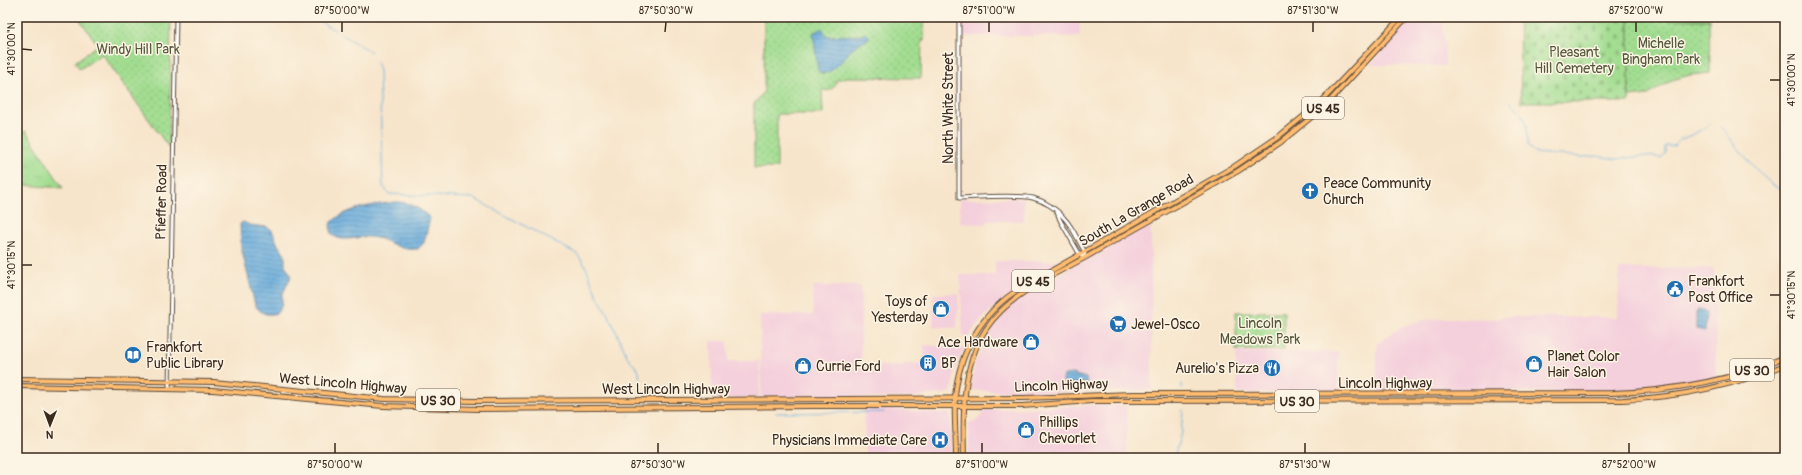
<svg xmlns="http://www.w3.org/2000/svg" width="1802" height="475" font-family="Pangolin,sans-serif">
  <defs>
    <pattern id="grass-tufts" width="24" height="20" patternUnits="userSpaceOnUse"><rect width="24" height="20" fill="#a2dd91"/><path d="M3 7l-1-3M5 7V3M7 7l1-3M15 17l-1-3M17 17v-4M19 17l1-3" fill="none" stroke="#8cbe7d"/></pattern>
    <pattern id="cemetery-stones" width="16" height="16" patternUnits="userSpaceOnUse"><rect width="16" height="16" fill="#a2dd91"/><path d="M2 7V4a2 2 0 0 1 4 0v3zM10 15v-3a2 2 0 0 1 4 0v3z" fill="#8cbe7d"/></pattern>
    <pattern id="park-dots" width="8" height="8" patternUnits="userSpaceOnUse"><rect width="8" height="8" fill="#a2dd91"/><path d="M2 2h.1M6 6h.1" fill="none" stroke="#8cbe7d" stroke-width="1.8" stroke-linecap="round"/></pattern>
    <pattern id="water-rules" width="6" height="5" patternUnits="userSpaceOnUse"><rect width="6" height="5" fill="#66aadb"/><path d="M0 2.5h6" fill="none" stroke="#558bb1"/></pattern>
  </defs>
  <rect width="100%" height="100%" fill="#fcf5e5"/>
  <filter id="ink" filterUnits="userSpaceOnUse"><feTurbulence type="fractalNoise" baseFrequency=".025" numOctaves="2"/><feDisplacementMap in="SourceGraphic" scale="8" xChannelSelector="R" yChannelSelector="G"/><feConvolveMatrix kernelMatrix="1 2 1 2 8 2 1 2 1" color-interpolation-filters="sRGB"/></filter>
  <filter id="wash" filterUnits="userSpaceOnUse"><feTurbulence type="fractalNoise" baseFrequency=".012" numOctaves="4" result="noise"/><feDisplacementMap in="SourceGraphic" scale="16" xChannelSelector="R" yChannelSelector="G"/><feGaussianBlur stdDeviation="0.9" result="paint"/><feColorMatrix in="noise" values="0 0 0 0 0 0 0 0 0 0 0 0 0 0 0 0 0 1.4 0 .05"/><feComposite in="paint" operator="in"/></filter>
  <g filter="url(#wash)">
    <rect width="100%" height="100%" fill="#f7e5cb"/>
    <!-- built -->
    <g fill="#f4cfdc">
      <rect x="959" y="17" width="74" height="19"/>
      <polygon points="1034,17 1080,17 1080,37 1034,36"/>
      <polygon points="1405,22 1444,22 1445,66 1371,65"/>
      <polygon points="1024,198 1024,221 987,221 986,224 960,223 960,199"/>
      <polygon points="1151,221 1152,390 1033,393 970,390 975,363 985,342 988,329 1011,303 1030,290"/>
      <polygon points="995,261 1067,261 1000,302 979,322 967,338 963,336 960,275 995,275"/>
      <polygon points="1714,268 1716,379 1642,391 1377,393 1377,344 1401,327 1423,320 1446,318 1499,319 1500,317 1618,317 1619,269"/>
      <polygon points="813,286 861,286 861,366 903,366 904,364 925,364 924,345 964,348 955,369 951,393 904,398 761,398 760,315 813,315"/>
      <polygon points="959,293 957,328 933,327 933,294"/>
      <polygon points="711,341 728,341 728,361 759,361 759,398 712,399"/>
      <polygon points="1236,352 1338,352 1338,393 1237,393"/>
      <polygon points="1094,405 1127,405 1127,458 969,458 969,423 975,422 982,415 982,410"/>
      <polygon points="864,407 950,414 951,458 865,458"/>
    </g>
    <!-- grass -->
    <g fill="url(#grass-tufts)" stroke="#6e8458">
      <polygon points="1421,17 1709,17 1709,20 1420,18"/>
      <polygon points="26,131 63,188 21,185 17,186 17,136"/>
    </g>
    <!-- cemetery -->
    <polygon fill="url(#cemetery-stones)" stroke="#6e8458" points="1519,18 1629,19 1629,102 1521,102"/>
    <!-- park -->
    <g fill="url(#park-dots)" stroke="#6e8458">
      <polygon points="78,17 171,17 169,148 102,54 80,69 75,62 98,45"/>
      <path d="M 764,17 L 924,17 L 924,40 L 922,40 L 921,78 L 847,77 L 837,80 C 835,87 833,89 826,91 L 824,89 L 822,92 L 823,114 L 777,114 L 777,168 L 754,168 L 754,104 L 764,91 Z"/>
      <polygon points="1629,19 1709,20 1710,73 1690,75 1672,80 1648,95 1629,97"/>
      <rect x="1236" y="312" width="48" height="38"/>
    </g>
    <!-- water -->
    <g fill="url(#water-rules)" stroke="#506a7c">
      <path d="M 822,28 L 826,35 L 829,36 L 861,35 L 866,33 L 869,36 C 867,43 861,41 857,45 C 844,55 840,69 823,74 L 818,71 L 813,33 Z"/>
      <path d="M 396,202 C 410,202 421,209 430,218 L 424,243 L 418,249 C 398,252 388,238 370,237 C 357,236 342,244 331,234 L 330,224 C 346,207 374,205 396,202 Z"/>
      <path d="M 243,222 L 250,225 L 267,227 L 272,230 L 278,245 L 285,254 L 285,265 L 291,275 L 290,279 L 282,295 L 282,305 L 277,313 C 267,316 261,314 255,305 L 241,247 L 240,224 Z"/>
      <polygon points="1698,310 1703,310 1706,312 1705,331 1696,329 1696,312"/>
      <polygon points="1072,374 1086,378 1087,383 1065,386 1062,377 1065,375"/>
    </g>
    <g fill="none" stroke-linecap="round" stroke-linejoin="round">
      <!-- stream -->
      <g stroke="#66aadb" stroke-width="1">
        <polyline points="313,17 371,52"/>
        <polyline points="376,61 379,71 383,186 389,194 473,198 577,254 585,265 597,295 611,320 627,356 639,371 640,392"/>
        <polyline points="1509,100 1520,111"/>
        <polyline points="1523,115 1527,125 1528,146 1535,153 1583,157 1597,156 1616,159 1648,156 1661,158 1665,154 1665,146 1674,146 1681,139 1694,134 1710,124"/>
        <path d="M 1721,127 C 1733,141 1768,189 1785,191"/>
        <polyline points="1182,384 1182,388"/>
        <polyline points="776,413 884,412"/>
        <polyline points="628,416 630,414"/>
        <polyline points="1174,458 1181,432 1183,410"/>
      </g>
    </g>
  </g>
  <g filter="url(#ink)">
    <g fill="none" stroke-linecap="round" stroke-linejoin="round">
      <defs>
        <g id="tertiary">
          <path d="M 959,17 L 959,198 C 979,197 1015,194 1033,198 C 1044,201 1057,209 1064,218 C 1073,227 1078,241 1085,252 L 1084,258 L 1080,255 L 1060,220 L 1057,212"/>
          <polyline points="169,388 176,17"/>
        </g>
        <g id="primary">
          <path d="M 17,379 L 214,382 L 384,399 L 475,401 L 1024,398 L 1132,394 L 1612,393 C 1671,391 1731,381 1785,357"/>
          <path d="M 17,386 L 213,390 L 383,406 L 478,409 L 812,406 L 1022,406 L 1092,401 L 1623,400 C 1678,397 1733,386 1785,365"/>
          <path d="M 956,458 C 956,438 954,417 955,397 C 959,352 982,311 1021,288 L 1235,166 L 1278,137 L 1321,102 L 1401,17"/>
          <path d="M 964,458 C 963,414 961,368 986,329 C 1009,294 1052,276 1088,256 C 1138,227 1188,200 1238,171 L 1281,142 L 1325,106 L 1407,17"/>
        </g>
      </defs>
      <!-- tertiary casing -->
      <use href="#tertiary" stroke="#574638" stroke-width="5"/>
      <!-- primary casing -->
      <use href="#primary" stroke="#574638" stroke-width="6"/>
      <!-- tertiary -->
      <use href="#tertiary" stroke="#fff" stroke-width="3"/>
      <!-- primary -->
      <use href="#primary" stroke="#febc70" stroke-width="4"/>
    </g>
  </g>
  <!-- ticks -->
  <path fill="none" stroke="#3b2a1e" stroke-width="1.5" d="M 342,32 L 342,22M 665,32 L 666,22M 989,32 L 989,22M 1313,32 L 1313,22M 1636,32 L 1636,22M 22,49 L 32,50M 1770,80 L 1780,80M 22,265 L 32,265M 1770,295 L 1780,295M 335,453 L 335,443M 658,453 L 658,443M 982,453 L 982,443M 1305,453 L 1305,443M 1629,453 L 1629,443"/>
  <!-- icons -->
  <defs>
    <symbol id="church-disc" viewBox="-11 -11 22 22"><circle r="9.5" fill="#1f6fb2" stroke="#fcf5e5"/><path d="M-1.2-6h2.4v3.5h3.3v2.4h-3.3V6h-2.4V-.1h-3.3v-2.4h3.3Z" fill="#fff"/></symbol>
    <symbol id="civic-disc" viewBox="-11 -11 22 22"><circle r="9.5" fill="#1f6fb2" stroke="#fcf5e5"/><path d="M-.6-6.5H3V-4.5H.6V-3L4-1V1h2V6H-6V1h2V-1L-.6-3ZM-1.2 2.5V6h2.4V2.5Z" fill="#fff"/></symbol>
    <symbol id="shop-disc" viewBox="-11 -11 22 22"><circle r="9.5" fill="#1f6fb2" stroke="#fcf5e5"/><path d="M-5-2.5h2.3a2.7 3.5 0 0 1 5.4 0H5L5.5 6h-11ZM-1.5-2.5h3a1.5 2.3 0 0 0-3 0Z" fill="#fff"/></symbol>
    <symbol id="supermarket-disc" viewBox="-11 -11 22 22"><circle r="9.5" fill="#1f6fb2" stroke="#fcf5e5"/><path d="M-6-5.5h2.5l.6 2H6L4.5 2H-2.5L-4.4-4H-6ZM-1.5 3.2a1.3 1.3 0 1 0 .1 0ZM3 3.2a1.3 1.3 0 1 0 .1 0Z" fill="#fff"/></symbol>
    <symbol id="library-disc" viewBox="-11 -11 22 22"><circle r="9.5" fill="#1f6fb2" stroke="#fcf5e5"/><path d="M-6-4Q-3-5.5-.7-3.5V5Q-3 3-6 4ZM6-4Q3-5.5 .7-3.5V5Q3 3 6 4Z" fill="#fff"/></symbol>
    <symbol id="building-disc" viewBox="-11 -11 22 22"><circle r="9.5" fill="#1f6fb2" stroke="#fcf5e5"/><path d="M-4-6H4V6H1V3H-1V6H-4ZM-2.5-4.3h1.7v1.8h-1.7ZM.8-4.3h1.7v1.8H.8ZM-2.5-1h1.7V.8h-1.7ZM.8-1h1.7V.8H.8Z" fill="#fff"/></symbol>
    <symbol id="restaurant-disc" viewBox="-11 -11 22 22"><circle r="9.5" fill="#1f6fb2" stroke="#fcf5e5"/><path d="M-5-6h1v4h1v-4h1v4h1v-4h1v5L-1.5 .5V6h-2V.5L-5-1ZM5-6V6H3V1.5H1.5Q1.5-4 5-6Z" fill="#fff"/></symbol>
    <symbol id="hospital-disc" viewBox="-11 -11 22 22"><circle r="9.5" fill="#1f6fb2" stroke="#fcf5e5"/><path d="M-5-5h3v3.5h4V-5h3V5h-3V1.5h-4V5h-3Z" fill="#fff"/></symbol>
  </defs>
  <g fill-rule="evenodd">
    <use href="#church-disc" x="1300" y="181" width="20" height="20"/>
    <use href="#civic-disc" x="1665" y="279" width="20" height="20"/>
    <use href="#shop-disc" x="931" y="299" width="20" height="20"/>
    <use href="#supermarket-disc" x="1108" y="314" width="20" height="20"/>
    <use href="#shop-disc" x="1021" y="332" width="20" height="20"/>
    <use href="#library-disc" x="123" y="345" width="20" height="20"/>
    <use href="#building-disc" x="918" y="353" width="20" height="20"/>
    <use href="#shop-disc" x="1524" y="354" width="20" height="20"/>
    <use href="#shop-disc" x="793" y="356" width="20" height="20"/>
    <use href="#restaurant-disc" x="1262" y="358" width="20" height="20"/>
    <use href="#shop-disc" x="1016" y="420" width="20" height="20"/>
    <use href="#hospital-disc" x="930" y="430" width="20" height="20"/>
  </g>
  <g text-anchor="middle" stroke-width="3" stroke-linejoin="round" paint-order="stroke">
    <!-- shield labels -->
    <g fill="#fcf5e5" stroke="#75675a" stroke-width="1">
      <rect x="1302" y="97" width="42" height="22" rx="3"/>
      <rect x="1012" y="270" width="42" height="22" rx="3"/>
      <rect x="1730" y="359" width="44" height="22" rx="3"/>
      <rect x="416" y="389" width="44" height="22" rx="3"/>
      <rect x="1275" y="390" width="44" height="22" rx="3"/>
    </g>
    <g font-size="13" font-weight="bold" fill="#3b2a1e">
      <text x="1323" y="113">US 45</text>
      <text x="1033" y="286">US 45</text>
      <text x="1752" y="375">US 30</text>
      <text x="438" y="405">US 30</text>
      <text x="1297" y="406">US 30</text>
    </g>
    <!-- park labels -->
    <g font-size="14" fill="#55573b" stroke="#fcf5e5">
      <text x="1661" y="48">Michelle<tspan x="1661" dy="16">Bingham Park</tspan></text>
      <text x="138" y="54">Windy Hill Park</text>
      <text x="1574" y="57">Pleasant<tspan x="1574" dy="16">Hill Cemetery</tspan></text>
      <text x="1260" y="328">Lincoln<tspan x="1260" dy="16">Meadows Park</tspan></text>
    </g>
    <!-- street labels -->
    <g font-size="14" fill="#3b2a1e" stroke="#fcf5e5">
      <text transform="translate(948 108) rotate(-90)" y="5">North White Street</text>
      <text transform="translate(161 202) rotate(-89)" y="5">Pfieffer Road</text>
      <text transform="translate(1136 210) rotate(-30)" y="5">South La Grange Road</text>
      <text transform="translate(343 383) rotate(5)" y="5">West Lincoln Highway</text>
      <text x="1385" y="388">Lincoln Highway</text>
      <text transform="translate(1061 385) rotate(-2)" y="5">Lincoln Highway</text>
      <text x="666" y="394">West Lincoln Highway</text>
    </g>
    <!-- poi labels -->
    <g font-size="14" fill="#3b2a1e" stroke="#fcf5e5" text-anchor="start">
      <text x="1323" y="188">Peace Community<tspan x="1323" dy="16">Church</tspan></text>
      <text x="1688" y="286">Frankfort<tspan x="1688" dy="16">Post Office</tspan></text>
      <text x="928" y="306" text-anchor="end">Toys of<tspan x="928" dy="16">Yesterday</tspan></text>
      <text x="1131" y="329">Jewel-Osco</text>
      <text x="1018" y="347" text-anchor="end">Ace Hardware</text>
      <text x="146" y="352">Frankfort<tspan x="146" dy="16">Public Library</tspan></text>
      <text x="1547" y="361">Planet Color<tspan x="1547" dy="16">Hair Salon</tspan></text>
      <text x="941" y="368">BP</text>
      <text x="816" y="371">Currie Ford</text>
      <text x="1259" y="373" text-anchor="end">Aurelio's Pizza</text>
      <text x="1039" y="427">Phillips<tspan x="1039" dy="16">Chevorlet</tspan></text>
      <text x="927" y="445" text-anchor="end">Physicians Immediate Care</text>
    </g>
  </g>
  <!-- margin -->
  <rect width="1802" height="475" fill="none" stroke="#fcf5e5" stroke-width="44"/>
  <!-- north arrow -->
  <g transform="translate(50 425) rotate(181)" stroke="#fcf5e5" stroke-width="3" paint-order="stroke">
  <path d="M0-3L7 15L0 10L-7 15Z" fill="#3b2a1e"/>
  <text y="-6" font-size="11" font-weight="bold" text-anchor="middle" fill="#3b2a1e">N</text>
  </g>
  <rect x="22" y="22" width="1758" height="431" fill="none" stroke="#3b2a1e" stroke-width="1.5"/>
  <g font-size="10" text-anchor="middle" fill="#3b2a1e">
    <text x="342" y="14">87°50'00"W</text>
    <text x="666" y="14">87°50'30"W</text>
    <text x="989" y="14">87°51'00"W</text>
    <text x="1313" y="14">87°51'30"W</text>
    <text x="1636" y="14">87°52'00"W</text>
    <text transform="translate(11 49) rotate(-90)" y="4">41°30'00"N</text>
    <text transform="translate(1791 80) rotate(-90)" y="4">41°30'00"N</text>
    <text transform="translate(11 265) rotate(-90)" y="4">41°30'15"N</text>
    <text transform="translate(1791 295) rotate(-90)" y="4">41°30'15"N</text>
    <text x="335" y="468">87°50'00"W</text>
    <text x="658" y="468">87°50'30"W</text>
    <text x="982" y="468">87°51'00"W</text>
    <text x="1305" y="468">87°51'30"W</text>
    <text x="1629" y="468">87°52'00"W</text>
  </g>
</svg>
